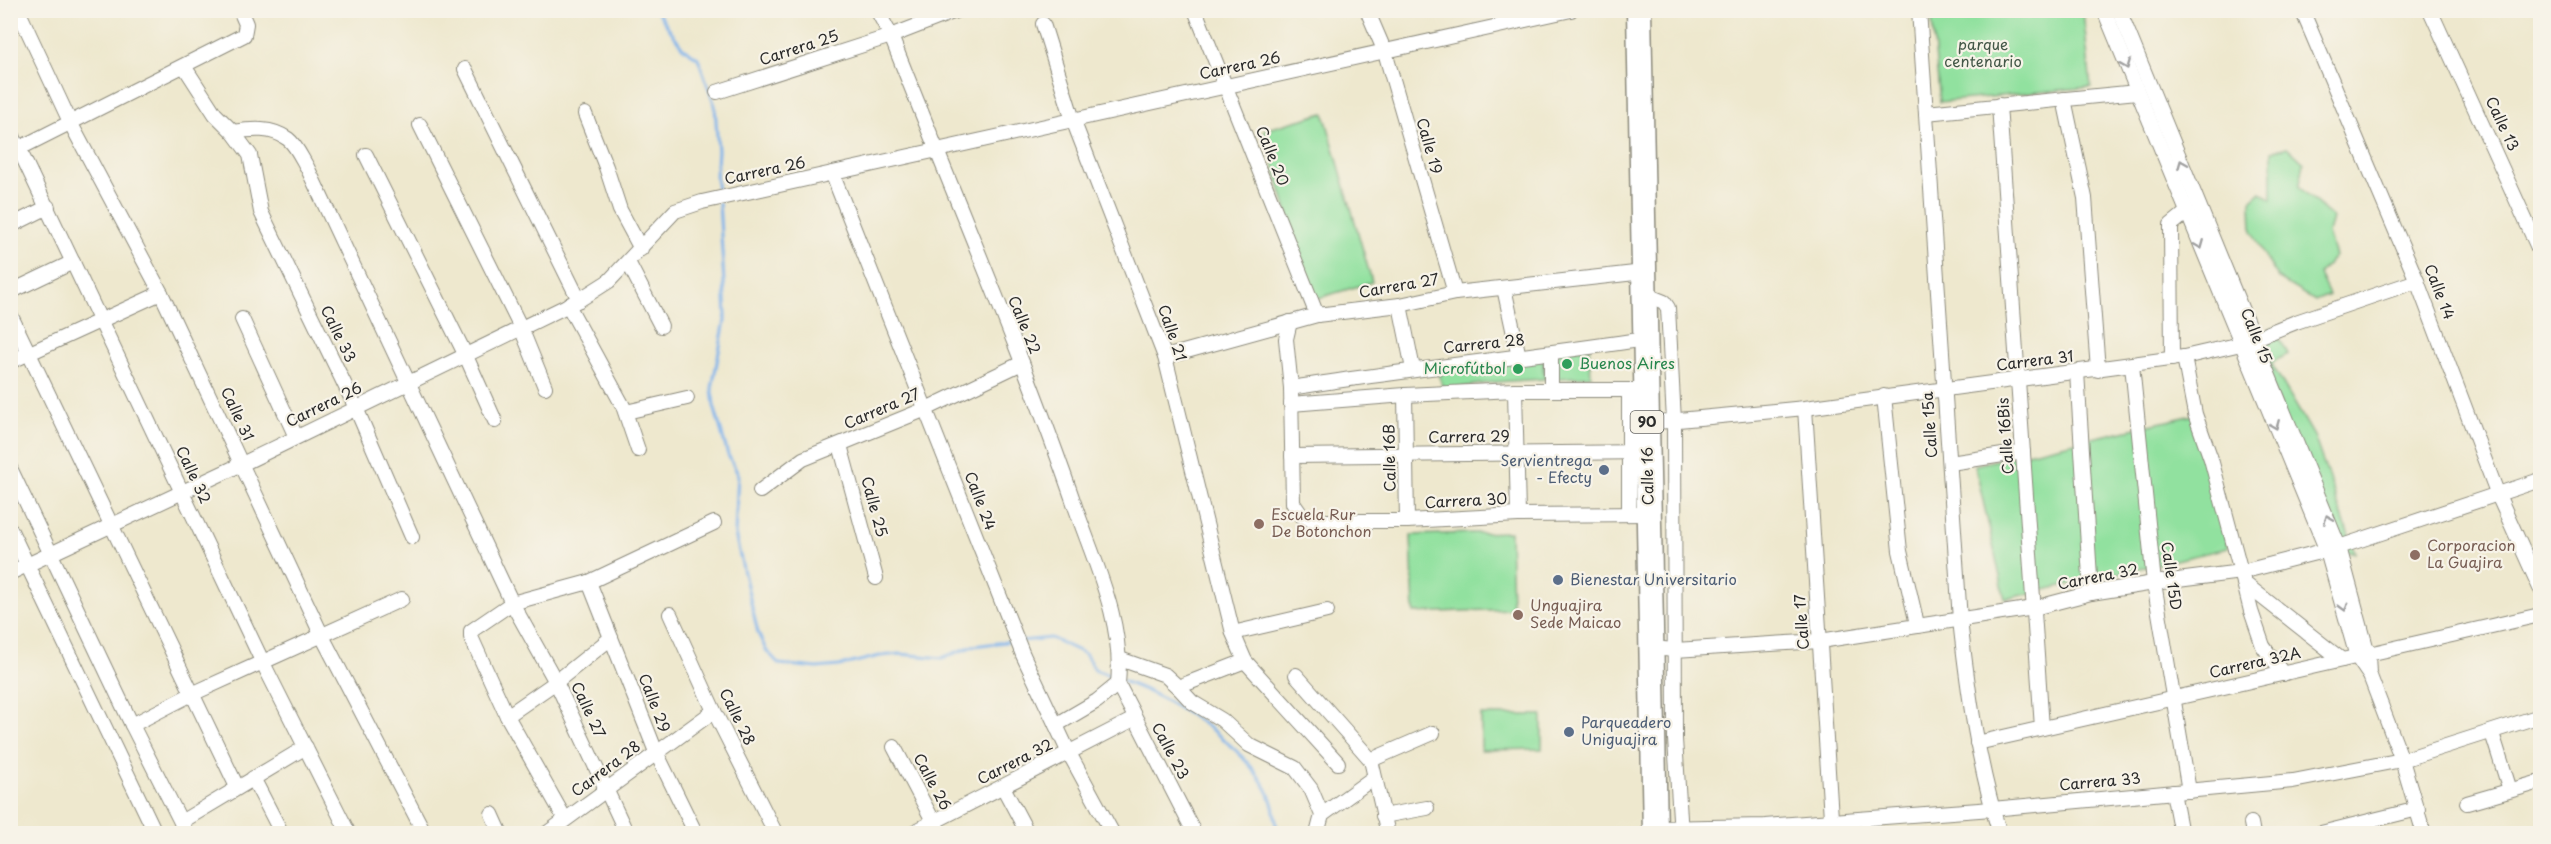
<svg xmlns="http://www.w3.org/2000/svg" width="2551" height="844" font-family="'Playpen Sans',sans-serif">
  <rect width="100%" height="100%" fill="#f7f3e8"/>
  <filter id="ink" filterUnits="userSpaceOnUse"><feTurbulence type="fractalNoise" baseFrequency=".0167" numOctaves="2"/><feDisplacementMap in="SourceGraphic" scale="12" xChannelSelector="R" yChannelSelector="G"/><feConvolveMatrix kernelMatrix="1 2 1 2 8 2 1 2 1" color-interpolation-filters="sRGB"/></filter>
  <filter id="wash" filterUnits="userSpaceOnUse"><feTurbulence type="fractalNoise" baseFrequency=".008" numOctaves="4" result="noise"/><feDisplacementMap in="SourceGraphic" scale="24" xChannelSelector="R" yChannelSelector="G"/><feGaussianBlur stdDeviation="1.35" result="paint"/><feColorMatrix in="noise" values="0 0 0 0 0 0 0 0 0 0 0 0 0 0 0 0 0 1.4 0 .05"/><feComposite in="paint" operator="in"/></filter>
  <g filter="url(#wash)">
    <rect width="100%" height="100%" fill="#eee8ce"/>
    <!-- green -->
    <g fill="#91e19f" stroke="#5e8665" stroke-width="1.5">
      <polygon points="1931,11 2083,11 2091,87 1940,102"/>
      <polygon points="1324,113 1372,282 1312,300 1264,130"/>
      <polygon points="2287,147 2304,163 2299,187 2332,217 2328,233 2335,256 2319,274 2329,295 2315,301 2279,279 2267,260 2252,231 2251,201 2261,192 2272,199 2272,151"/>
      <polygon points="2274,328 2288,354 2271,363 2314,436 2355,553 2334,552 2253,337"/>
      <polygon points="1589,347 1591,376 1546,379 1543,352"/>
      <polygon points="1542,353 1544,379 1495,382 1443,390 1439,372"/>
      <polygon points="2198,414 2228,548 2005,599 1975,465"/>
      <polygon points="1510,532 1512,609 1414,613 1411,535"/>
      <polygon points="1481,715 1542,715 1542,749 1481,750"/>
    </g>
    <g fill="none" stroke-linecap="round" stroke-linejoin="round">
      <!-- stream -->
      <g stroke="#7db2eb" stroke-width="3">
        <polyline points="656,10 683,48 698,58 715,106 718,151 716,177 718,193"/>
        <polyline points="719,203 726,315 712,388 714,406 728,455 738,474 735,534 758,633 766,650 779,664 817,668 839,666 880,656 900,654 942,658 973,646 1014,641"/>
        <polyline points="1021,641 1051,638 1085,654 1095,670 1114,677"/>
        <path d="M 1123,681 C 1174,700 1238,740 1266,788 C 1274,802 1276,819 1277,834"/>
      </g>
    </g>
  </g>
  <g filter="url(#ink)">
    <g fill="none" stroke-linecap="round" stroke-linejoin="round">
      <defs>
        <g id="street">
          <polyline points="18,10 71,124 161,293 322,636 425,834"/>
          <path d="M 877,10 L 891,36 C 953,194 1021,349 1076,509 C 1096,566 1124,623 1118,684"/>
          <polyline points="1195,10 1317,315"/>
          <polyline points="1367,10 1385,52 1455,293"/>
          <path d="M 1919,10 L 1960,620 C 1968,692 1978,764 2000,834"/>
          <polyline points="2104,10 2327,551 2357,657 2370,676 2402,760 2424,834"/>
          <polyline points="2119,10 2339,547 2368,654 2369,674"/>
          <polyline points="2302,10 2417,281 2498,495 2540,588"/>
          <polyline points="2430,10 2540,252"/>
          <polyline points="1043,24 1073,120 1165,357 1233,633 1245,661 1338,763"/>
          <polyline points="184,66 215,114 233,132 250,155 261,212 356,408 412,537"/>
          <polyline points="465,69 579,300"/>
          <polyline points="717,92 891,36 958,10"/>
          <polyline points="2064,99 2085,198 2098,370"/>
          <polyline points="1999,105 2042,728"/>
          <polyline points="1926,113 2137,92"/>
          <polyline points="585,114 606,167 620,210 641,249"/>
          <polyline points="420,125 521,328 545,387"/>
          <polyline points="10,130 263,663 349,834"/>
          <path d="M 233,132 C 252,129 272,127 288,139 C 296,145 302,159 307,167 L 512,603 L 556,682 L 627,834"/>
          <polyline points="10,153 244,35 246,24 240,10"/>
          <polyline points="366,155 466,356 495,421"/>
          <polyline points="832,173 1023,655 1069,753 1113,834"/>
          <polyline points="10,226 48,207"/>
          <polyline points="628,262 661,326"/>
          <polyline points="1504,288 1519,357"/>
          <polyline points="10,292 73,262"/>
          <polyline points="1644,294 1664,302 1668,308 1674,421 1675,739 1681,834"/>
          <polyline points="568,305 623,406 638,450"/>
          <polyline points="1400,305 1413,369"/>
          <polyline points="10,314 237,787"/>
          <polyline points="242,319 296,437"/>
          <polyline points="1290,322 1286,339 1291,388 1293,503 1302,516 1315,521 1407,521 1518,515 1649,514"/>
          <polyline points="1551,353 1551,390"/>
          <polyline points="1165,357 1317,315 1400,305 1455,293 1644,272"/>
          <polyline points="2184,357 2195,414 2211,459 2244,583 2342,660"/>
          <polyline points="2172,359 2171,225 2187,212"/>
          <polyline points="10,362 161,293"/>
          <polyline points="2132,365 2154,583 2189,791"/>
          <polyline points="2077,372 2091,593"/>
          <path d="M 1291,388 C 1409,369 1527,357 1645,339"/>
          <polyline points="1515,390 1518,515"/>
          <polyline points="1405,395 1407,521"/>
          <polyline points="1884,396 1900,551 1917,624"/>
          <polyline points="1291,404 1405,395 1515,390 1646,390"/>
          <polyline points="1805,408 1832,834"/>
          <polyline points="626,412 687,398"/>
          <polyline points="1647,423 1805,408 2184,357 2241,344 2296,322 2417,281"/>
          <polyline points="840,445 876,578"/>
          <polyline points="1292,456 1647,452"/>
          <polyline points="1950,463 2023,452"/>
          <polyline points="10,468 132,725 187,834"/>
          <polyline points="760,491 803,459 926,409 1022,363"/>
          <polyline points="1629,514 1629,391"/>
          <polyline points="10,529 156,834"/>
          <polyline points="10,573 242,464 579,300 609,281 675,211 702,202 1571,10"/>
          <polyline points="589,582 656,752 696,834"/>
          <polyline points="2244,583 2251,611 2263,646 2283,674"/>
          <polyline points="670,614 714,711 776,834"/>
          <polyline points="1233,633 1327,611"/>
          <polyline points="1651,648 1675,650 1820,641 2034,608 2091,593 2154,583 2241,572 2339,547 2540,480"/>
          <polyline points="1120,659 1165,675 1178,687 1245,661"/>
          <polyline points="1296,675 1371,760 1388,834"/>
          <polyline points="1118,684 1195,834"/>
          <polyline points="1178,687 1192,702 1222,720 1249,745 1295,768 1311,789 1322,815 1317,834"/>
          <polyline points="507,716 556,682 611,638"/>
          <polyline points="132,725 192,694 402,599"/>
          <polyline points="1056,725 1097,701 1118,684"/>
          <polyline points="2492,733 2510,790"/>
          <polyline points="1977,743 2540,615"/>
          <polyline points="894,747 940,834"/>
          <polyline points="1371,760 1433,733"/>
          <polyline points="253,778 282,834"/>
          <polyline points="1003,787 1028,834"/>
          <polyline points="2173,792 2181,834"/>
          <polyline points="2467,803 2540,782"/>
          <polyline points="492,814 501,834"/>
          <polyline points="1322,815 1373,778"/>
          <polyline points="1383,816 1427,808"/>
          <polyline points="565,819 507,716 471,637 471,631 512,603 589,582 714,523"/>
          <polyline points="181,822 306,747"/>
          <polyline points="2251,823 2253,834"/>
          <polyline points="1655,828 1765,826 1992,809 2293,781 2402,760 2540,716"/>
          <polyline points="546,834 714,711"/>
          <polyline points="910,834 1134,719"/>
          <polyline points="2317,834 2418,809"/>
        </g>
        <polyline id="highway" points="1639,10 1655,834"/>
      </defs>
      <!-- street casing -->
      <use href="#street" stroke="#8c8a7c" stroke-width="16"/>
      <!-- highway casing -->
      <use href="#highway" stroke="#8c8a7c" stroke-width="27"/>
      <!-- street -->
      <use href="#street" stroke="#fff" stroke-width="14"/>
      <!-- highway -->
      <use href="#highway" stroke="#fff" stroke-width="24"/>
    </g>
    <!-- one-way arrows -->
    <defs><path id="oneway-chevron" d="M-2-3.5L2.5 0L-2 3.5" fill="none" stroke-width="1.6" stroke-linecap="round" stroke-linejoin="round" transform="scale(1.5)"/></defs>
    <g stroke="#a0a0a0">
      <use href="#oneway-chevron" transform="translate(2126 65) rotate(68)"/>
      <use href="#oneway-chevron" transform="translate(2182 164) rotate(-112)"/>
      <use href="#oneway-chevron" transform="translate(2200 245) rotate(68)"/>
      <use href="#oneway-chevron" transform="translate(2275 425) rotate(68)"/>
      <use href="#oneway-chevron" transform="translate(2328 519) rotate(-112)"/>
      <use href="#oneway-chevron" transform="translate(2344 607) rotate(74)"/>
    </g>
  </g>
  <!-- markers -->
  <g fill="#2e9e5b" stroke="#f7f3e8" stroke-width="2">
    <circle cx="1567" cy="364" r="6"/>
    <circle cx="1518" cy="369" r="6"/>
  </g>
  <g fill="#5c6f8a" stroke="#f7f3e8" stroke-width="2">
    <circle cx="1604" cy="470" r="6"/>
    <circle cx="1558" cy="580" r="6"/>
    <circle cx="1569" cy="732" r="6"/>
  </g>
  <g fill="#8d6e63" stroke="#f7f3e8" stroke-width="2">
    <circle cx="1259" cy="524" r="6"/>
    <circle cx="2415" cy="555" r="6"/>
    <circle cx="1518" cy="615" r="6"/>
  </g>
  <g text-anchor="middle" stroke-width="4.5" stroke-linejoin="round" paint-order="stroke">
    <!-- shield labels -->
    <rect fill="#f7f3e8" stroke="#686764" stroke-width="1.5" x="1630.5" y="411" width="33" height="22" rx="4.5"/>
    <g font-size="14" font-weight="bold" fill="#2b2b2b">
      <text x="1647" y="427">90</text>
    </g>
    <!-- park labels -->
    <g font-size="15" fill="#445848" stroke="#f7f3e8">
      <text x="1983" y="50">parque<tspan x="1983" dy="17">centenario</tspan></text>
    </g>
    <!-- street labels -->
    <g font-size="15" fill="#2b2b2b" stroke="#f7f3e8">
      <text transform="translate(799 48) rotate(-18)" y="5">Carrera 25</text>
      <text transform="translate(1240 66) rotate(-12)" y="5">Carrera 26</text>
      <text transform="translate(2502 124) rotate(65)" y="5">Calle 13</text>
      <text transform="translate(1429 146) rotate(74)" y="5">Calle 19</text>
      <text transform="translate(1272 156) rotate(68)" y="5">Calle 20</text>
      <text transform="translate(765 171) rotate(-12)" y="5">Carrera 26</text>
      <text transform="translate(1399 286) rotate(-10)" y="5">Carrera 27</text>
      <text transform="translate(2439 292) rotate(69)" y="5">Calle 14</text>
      <text transform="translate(1024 325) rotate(68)" y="5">Calle 22</text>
      <text transform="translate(1172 333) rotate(71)" y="5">Calle 21</text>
      <text transform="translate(338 334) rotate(64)" y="5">Calle 33</text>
      <text transform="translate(2256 336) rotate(68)" y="5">Calle 15</text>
      <text transform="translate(1484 344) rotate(-6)" y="5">Carrera 28</text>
      <text transform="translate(2035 361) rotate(-7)" y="5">Carrera 31</text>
      <text transform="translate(324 405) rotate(-26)" y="5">Carrera 26</text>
      <text transform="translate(882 409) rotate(-23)" y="5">Carrera 27</text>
      <text transform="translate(237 414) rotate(65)" y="5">Calle 31</text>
      <text transform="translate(1930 425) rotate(-94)" y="5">Calle 15a</text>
      <text transform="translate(2006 436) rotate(-94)" y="5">Calle 16Bis</text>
      <text transform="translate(1469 437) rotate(-1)" y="5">Carrera 29</text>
      <text transform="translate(1390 458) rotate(-91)" y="5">Calle 16B</text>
      <text transform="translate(193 475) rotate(65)" y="5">Calle 32</text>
      <text transform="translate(1648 476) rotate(-91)" y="5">Calle 16</text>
      <text transform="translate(980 501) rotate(69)" y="5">Calle 24</text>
      <text transform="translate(1466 501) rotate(-3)" y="5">Carrera 30</text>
      <text transform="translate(874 507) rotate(75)" y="5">Calle 25</text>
      <text transform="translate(2171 576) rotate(82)" y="5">Calle 15D</text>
      <text transform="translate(2098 577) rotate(-11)" y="5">Carrera 32</text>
      <text transform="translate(1802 622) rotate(-94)" y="5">Calle 17</text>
      <text transform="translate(2255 663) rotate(-13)" y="5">Carrera 32A</text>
      <text transform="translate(654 703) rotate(69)" y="5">Calle 29</text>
      <text transform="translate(588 710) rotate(65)" y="5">Calle 27</text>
      <text transform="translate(737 717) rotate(64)" y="5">Calle 28</text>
      <text transform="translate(1170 751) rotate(62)" y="5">Calle 23</text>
      <text transform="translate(1015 762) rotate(-27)" y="5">Carrera 32</text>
      <text transform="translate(606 769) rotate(-37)" y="5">Carrera 28</text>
      <text transform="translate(932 782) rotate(62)" y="5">Calle 26</text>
      <text transform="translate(2100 782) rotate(-5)" y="5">Carrera 33</text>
    </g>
    <!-- leisure labels -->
    <g font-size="15" fill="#27864d" stroke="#f7f3e8" text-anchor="start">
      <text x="1579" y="369">Buenos Aires</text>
      <text x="1506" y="374" text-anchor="end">Microfútbol</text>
    </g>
    <!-- service labels -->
    <g font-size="15" fill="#4e5e75" stroke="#f7f3e8" text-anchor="start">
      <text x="1592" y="466" text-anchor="end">Servientrega<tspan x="1592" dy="17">- Efecty</tspan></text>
      <text x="1570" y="585">Bienestar Universitario</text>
      <text x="1581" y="728">Parqueadero<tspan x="1581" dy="17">Uniguajira</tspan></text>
    </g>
    <!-- education labels -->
    <g font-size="15" fill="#785e54" stroke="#f7f3e8" text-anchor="start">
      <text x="1271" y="520">Escuela Rur<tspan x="1271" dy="17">De Botonchon</tspan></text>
      <text x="2427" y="551">Corporacion<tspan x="2427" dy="17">La Guajira</tspan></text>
      <text x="1530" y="611">Unguajira<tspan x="1530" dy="17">Sede Maicao</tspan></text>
    </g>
  </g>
  <!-- margin -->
  <rect width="2551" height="844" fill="none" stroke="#f7f3e8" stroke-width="36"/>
</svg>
